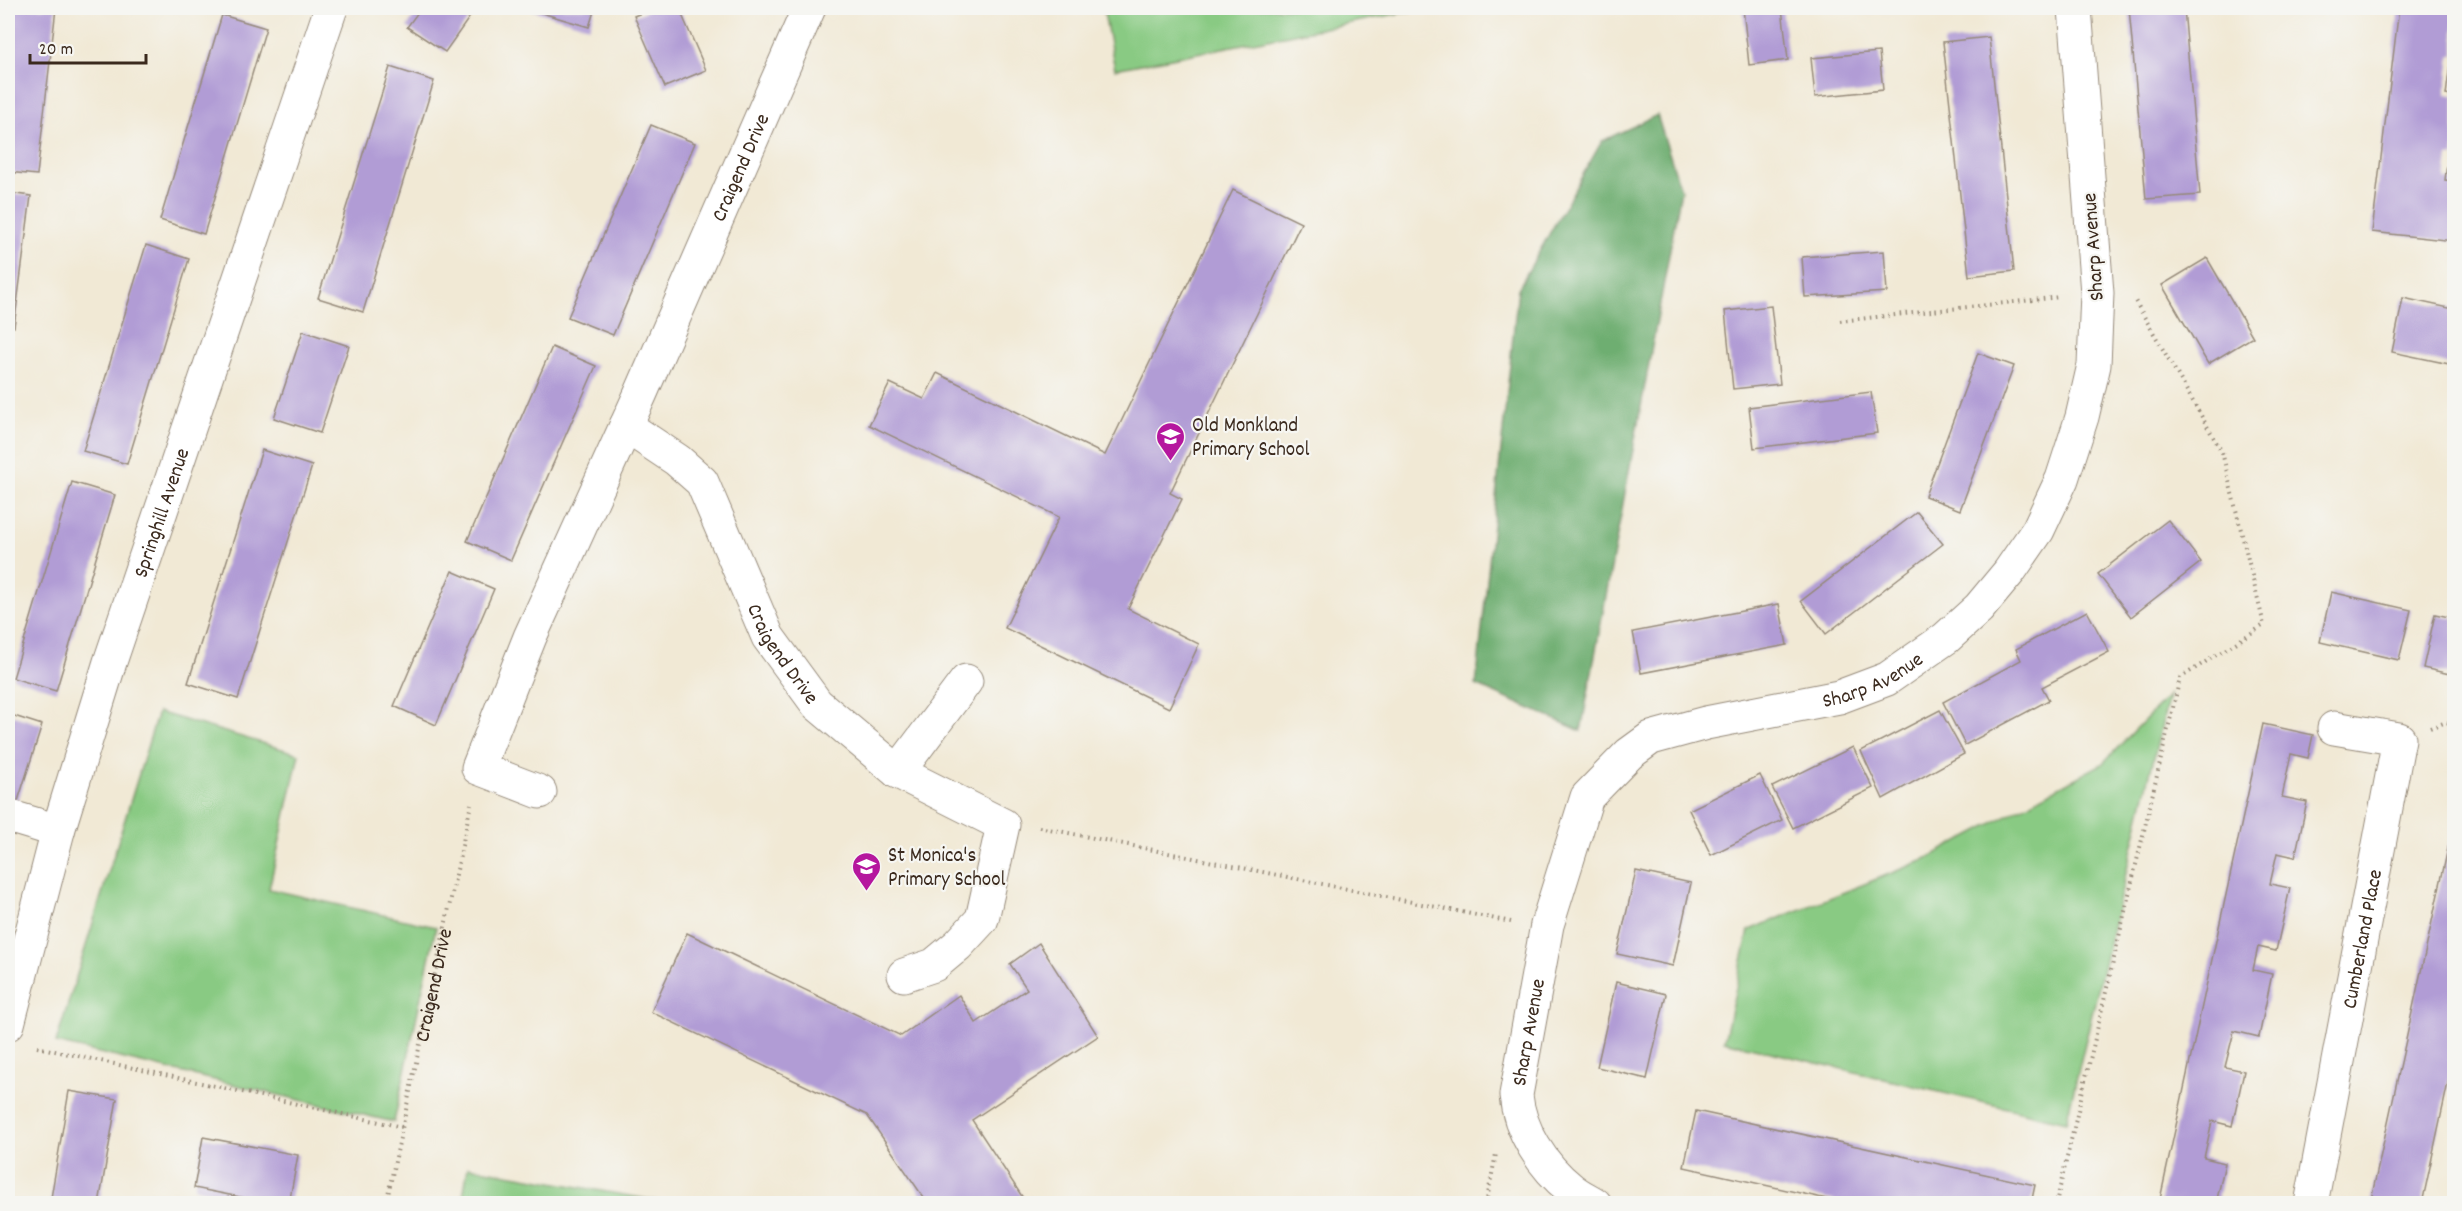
<svg xmlns="http://www.w3.org/2000/svg" width="2462" height="1211" font-family="Dekko,sans-serif">
  <rect width="100%" height="100%" fill="#f6f6f2"/>
  <filter id="ink" filterUnits="userSpaceOnUse"><feTurbulence type="fractalNoise" baseFrequency=".0167" numOctaves="2"/><feDisplacementMap in="SourceGraphic" scale="12" xChannelSelector="R" yChannelSelector="G"/><feConvolveMatrix kernelMatrix="1 2 1 2 8 2 1 2 1" color-interpolation-filters="sRGB"/></filter>
  <filter id="wash" filterUnits="userSpaceOnUse"><feTurbulence type="fractalNoise" baseFrequency=".008" numOctaves="4" result="noise"/><feDisplacementMap in="SourceGraphic" scale="24" xChannelSelector="R" yChannelSelector="G"/><feGaussianBlur stdDeviation="1.35" result="paint"/><feColorMatrix in="noise" values="0 0 0 0 0 0 0 0 0 0 0 0 0 0 0 0 0 1.4 0 .05"/><feComposite in="paint" operator="in"/></filter>
  <g filter="url(#wash)">
    <rect width="100%" height="100%" fill="#f1e9d5"/>
    <!-- green -->
    <g fill="#89ca83" stroke="#627a50" stroke-width="1.5">
      <polygon points="1103,8 1427,8 1115,69"/>
      <polygon points="2169,695 2066,1122 1724,1041 1749,930 1922,861 2102,764"/>
      <polygon points="158,712 299,754 269,889 436,927 394,1122 56,1043"/>
      <polygon points="468,1167 469,1167 668,1203 462,1203"/>
    </g>
    <!-- forest -->
    <polygon fill="#6eae71" stroke="#546c48" stroke-width="1.5" points="1657,115 1681,190 1581,731 1476,685 1518,289 1602,141"/>
    <g id="blocks">
      <!-- building -->
      <g fill="#b19cd5">
        <polygon points="9,8 56,8 37,175 8,172"/>
        <polygon points="421,8 476,8 445,52 407,27"/>
        <polygon points="525,8 595,8 589,27"/>
        <polygon points="654,8 679,8 706,70 665,87 634,16"/>
        <polygon points="1743,8 1782,8 1788,60 1749,65"/>
        <polygon points="2129,8 2184,8 2200,195 2146,199"/>
        <polygon points="2399,8 2454,8 2454,56 2451,56 2446,95 2454,96 2454,157 2448,156 2445,180 2454,181 2454,241 2372,232"/>
        <polygon points="222,15 266,28 204,234 160,220"/>
        <polygon points="1989,37 2014,271 1969,276 1943,42"/>
        <polygon points="1879,52 1883,90 1815,97 1811,58"/>
        <polygon points="390,67 434,81 363,312 318,298"/>
        <polygon points="651,125 695,143 613,335 568,317"/>
        <polygon points="1233,190 1301,223 1170,493 1182,499 1128,609 1199,644 1169,708 1005,628 1059,517 869,425 890,383 924,399 937,373 1105,455"/>
        <polygon points="8,193 31,196 14,327 8,327"/>
        <polygon points="146,245 189,259 127,464 83,451"/>
        <polygon points="1884,251 1887,292 1805,297 1802,257"/>
        <polygon points="2207,258 2253,337 2208,364 2162,285"/>
        <polygon points="2403,298 2454,309 2454,365 2392,352"/>
        <polygon points="1771,306 1780,384 1733,389 1725,311"/>
        <polygon points="303,331 349,346 320,433 274,418"/>
        <polygon points="552,347 596,366 511,560 467,541"/>
        <polygon points="1978,353 2014,366 1960,510 1925,496"/>
        <polygon points="1871,392 1877,433 1754,448 1749,407"/>
        <polygon points="262,450 312,466 238,699 188,683"/>
        <polygon points="72,482 115,495 56,691 13,678"/>
        <polygon points="1917,512 1943,544 1826,634 1801,601"/>
        <polygon points="2168,520 2201,562 2131,617 2098,574"/>
        <polygon points="452,571 494,589 436,725 394,706"/>
        <polygon points="2331,592 2411,610 2399,660 2320,642"/>
        <polygon points="1779,604 1787,645 1641,673 1633,632"/>
        <polygon points="2087,611 2109,652 2042,687 2049,700 1965,745 1943,702 2021,660 2016,649"/>
        <polygon points="2435,614 2454,618 2454,675 2423,668"/>
        <polygon points="1940,710 1964,754 1883,799 1861,751"/>
        <polygon points="8,714 42,725 17,804 8,802"/>
        <polygon points="2263,724 2313,735 2308,758 2291,754 2282,797 2307,802 2295,857 2277,853 2270,884 2290,888 2276,951 2258,947 2253,970 2272,974 2259,1037 2234,1031 2225,1067 2244,1071 2232,1126 2212,1121 2204,1158 2225,1163 2216,1204 2159,1204"/>
        <polygon points="1853,747 1873,788 1793,828 1772,787"/>
        <polygon points="1760,775 1782,820 1711,855 1689,810"/>
        <polygon points="2454,821 2454,1055 2422,1204 2370,1204"/>
        <polygon points="1636,871 1691,883 1673,966 1617,954"/>
        <polygon points="687,933 901,1036 959,995 976,1023 1027,989 1010,964 1039,943 1098,1036 972,1120 1027,1204 928,1204 867,1115 651,1012"/>
        <polygon points="1616,982 1666,994 1647,1079 1597,1067"/>
        <polygon points="69,1091 117,1099 99,1204 50,1204"/>
        <polygon points="1696,1111 2035,1185 2031,1204 1849,1204 1684,1167"/>
        <polygon points="203,1137 298,1155 289,1204 275,1204 194,1188"/>
      </g>
    </g>
  </g>
  <g filter="url(#ink)">
    <use href="#blocks" fill-opacity="0" stroke="#968a7a" stroke-width="1.5"/>
    <g fill="none" stroke-linecap="round" stroke-linejoin="round">
      <defs>
        <g id="minor">
          <path id="s2" d="M 626,426 L 677,460 L 702,482 L 768,637 L 817,704 L 898,772 L 1003,825 L 982,919 L 958,945 L 934,965 L 904,975"/>
          <polyline points="898,772 966,681"/>
          <path id="s3" d="M 540,792 L 478,768 L 530,637 L 641,393 L 809,8"/>
          <polyline points="8,816 58,831"/>
          <path id="s4" d="M 8,1024 L 58,831 L 110,662 L 331,8"/>
          <path id="s5" d="M 1595,1204 C 1587,1199 1578,1195 1571,1189 C 1543,1167 1519,1130 1516,1095 L 1547,925 L 1587,797 L 1629,754 L 1651,738 L 1706,723 L 1839,697 L 1887,679 L 1946,638 L 1979,608 L 2009,572 L 2038,530 L 2062,479 L 2082,417 L 2094,365 L 2097,293 L 2075,8"/>
          <path id="s6" d="M 2311,1204 L 2399,739 L 2334,728"/>
        </g>
      </defs>
      <!-- minor casing -->
      <use href="#minor" stroke="#968a7a" stroke-width="35"/>
      <!-- path -->
      <g stroke="#968a7a" stroke-width="4" stroke-dasharray="1.5 4.5" stroke-linecap="butt">
        <polyline points="1840,321 2060,297"/>
        <polyline points="2430,728 2446,722 2454,724"/>
        <polyline points="1039,827 1511,922"/>
        <polyline points="37,1047 402,1127"/>
        <path id="s1" d="M 386,1204 L 471,804"/>
        <polyline points="1486,1204 1496,1154"/>
        <polyline points="2056,1204 2180,678 2264,625 2222,452 2134,299"/>
      </g>
      <!-- minor -->
      <use href="#minor" stroke="#fff" stroke-width="33"/>
    </g>
  </g>
  <!-- icons -->
  <defs>
    <symbol id="school-pin" viewBox="-11 -11 22 30"><path d="M0 17L-7.5 6A9.5 9.5 0 1 1 7.5 6Z" fill="#b5179e" stroke="#f6f6f2"/><path d="M0-5L7-2L0 1L-7-2ZM-4 1L0 2.5L4 1V4Q0 6-4 4Z" fill="#fff"/></symbol>
  </defs>
  <g fill-rule="evenodd">
    <use href="#school-pin" x="1154" y="420" width="33" height="45"/>
    <use href="#school-pin" x="850" y="850" width="33" height="45"/>
  </g>
  <g text-anchor="middle" stroke-width="4.5" stroke-linejoin="round" paint-order="stroke">
    <!-- street labels -->
    <g font-size="21" fill="#3b2a1e" stroke="#f6f6f2">
      <text dy="7" stroke="none"><textPath href="#s3" startOffset="722">Craigend Drive</textPath></text>
      <text transform="translate(2092 247) rotate(-94)" y="7">Sharp Avenue</text>
      <text dy="7" stroke="none"><textPath href="#s4" startOffset="534">Springhill Avenue</textPath></text>
      <text dy="7" stroke="none"><textPath href="#s2" startOffset="285">Craigend Drive</textPath></text>
      <text dy="7" stroke="none"><textPath href="#s5" startOffset="764">Sharp Avenue</textPath></text>
      <text dy="7" stroke="none"><textPath href="#s6" startOffset="270">Cumberland Place</textPath></text>
      <text dy="7" stroke="none"><textPath href="#s1" startOffset="224">Craigend Drive</textPath></text>
      <text dy="7" stroke="none"><textPath href="#s5" startOffset="204">Sharp Avenue</textPath></text>
    </g>
    <!-- poi labels -->
    <g font-size="21" fill="#3b2a1e" stroke="#f6f6f2" text-anchor="start">
      <text x="1192" y="431">Old Monkland<tspan x="1192" dy="24">Primary School</tspan></text>
      <text x="888" y="861">St Monica's<tspan x="888" dy="24">Primary School</tspan></text>
    </g>
  </g>
  <!-- margin -->
  <rect width="2462" height="1211" fill="none" stroke="#f6f6f2" stroke-width="30"/>
  <!-- scale -->
  <path d="M30 54v9h116v-9" fill="none" stroke="#3b2a1e" stroke-width="3"/>
  <text x="39" y="54" font-size="18" fill="#3b2a1e" stroke="#f6f6f2" stroke-width="4.5" paint-order="stroke">20 m</text>
</svg>
